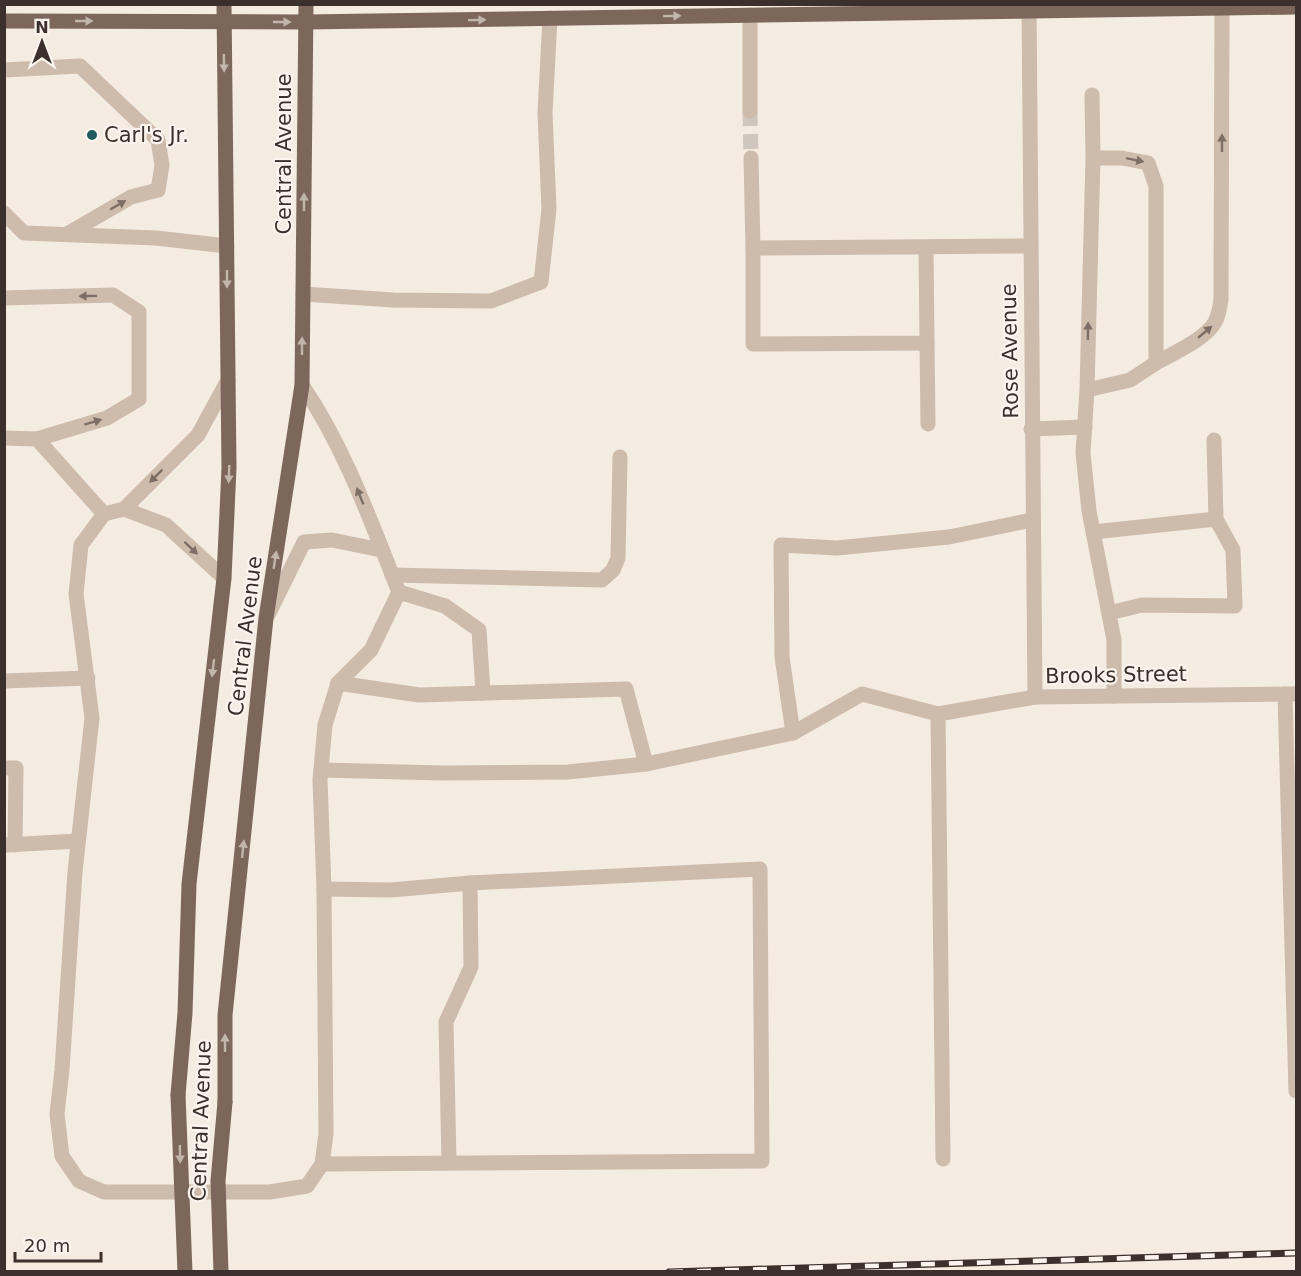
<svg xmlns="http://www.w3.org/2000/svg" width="1301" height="1276" font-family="'DejaVu Sans',sans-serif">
  <rect width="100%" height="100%" fill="#f4ebe1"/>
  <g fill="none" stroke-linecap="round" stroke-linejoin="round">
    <!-- minor-tunnel -->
    <polyline stroke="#cfc6bd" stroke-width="15" stroke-dasharray="15 8" stroke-linecap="butt" points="750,111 751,158"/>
    <!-- minor -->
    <g stroke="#cdbbac" stroke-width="15">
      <polyline points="1029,4 1035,697"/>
      <polyline points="750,15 750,111"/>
      <polyline points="4,70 80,66 158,140 162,165 158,190 131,197 67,234"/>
      <polyline points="1092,95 1093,158"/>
      <polyline points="751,158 753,248"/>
      <polyline points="4,213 24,233 156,238 227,246"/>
      <polyline points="926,248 927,343 753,344 753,248 1030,246"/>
      <polyline points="303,294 393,300 491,301 541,282 549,209 545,113 550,18"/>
      <polyline points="4,298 113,295 139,312 139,399 107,418 37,439"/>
      <polyline points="927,343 928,424"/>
      <path d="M 1156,363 C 1173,353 1206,339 1215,322 C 1219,315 1220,307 1221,299 L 1222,8"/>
      <path d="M 228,380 L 198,435 L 124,509 L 104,514 L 81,545 L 76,594 L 92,718 L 75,872 L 62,1070 L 57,1114 L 62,1156 L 79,1181 L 104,1192 L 270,1192 L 307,1186 L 322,1164 L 326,1134 L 324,889 L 320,780 L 325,725 L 338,683 L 371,650 L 399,592 C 371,522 345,448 302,385"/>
      <polyline points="1087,390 1130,380 1156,363 1156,186 1148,163 1122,158 1093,158 1087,390 1083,453 1089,511 1114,640 1114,696"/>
      <polyline points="1031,429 1085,427"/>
      <polyline points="4,438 37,439 104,514"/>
      <polyline points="1214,440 1216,519"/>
      <polyline points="124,509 166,525 224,578"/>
      <polyline points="1093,532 1216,519 1233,550 1235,606 1142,605 1109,613"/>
      <polyline points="392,575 602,580 613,570 618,558 620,457"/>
      <polyline points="399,592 445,606 479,630 483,693"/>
      <polyline points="268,615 304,542 332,540 381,550"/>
      <polyline points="4,681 88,678"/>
      <polyline points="338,683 419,695 626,689 646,764"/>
      <polyline points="1285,694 1296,1091"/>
      <polyline points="938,714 943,1159"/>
      <polyline points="793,733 782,657 781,545 837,548 949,537 1032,520"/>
      <polyline points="4,768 16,768 15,845"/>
      <polyline points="321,770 443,773 568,772 646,764 793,733 862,694 938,714 1035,697 1296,694"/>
      <polyline points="6,845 78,841"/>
      <polyline points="449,1162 446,1022 471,967 470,883"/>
      <polyline points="322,1164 762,1161 760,869 470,883 391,890 324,889"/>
    </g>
    <!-- major -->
    <g stroke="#7d675c" stroke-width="15">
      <polyline points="4,21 306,22 1296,7"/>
      <polyline points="178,1095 185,1013 189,884 224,578 229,468 224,4"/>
      <polyline points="225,1102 225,1015 266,618 302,385 306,4"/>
    </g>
    <defs>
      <polyline id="rail" points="669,1272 1296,1253"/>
    </defs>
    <!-- rail casing -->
    <use href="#rail" stroke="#3b302b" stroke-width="7"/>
    <!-- rail -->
    <use href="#rail" stroke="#fbf5ee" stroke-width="4.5" stroke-dasharray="14" stroke-linecap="butt"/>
    <!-- major-bridge -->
    <g stroke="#7d675c" stroke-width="15">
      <polyline points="178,1095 185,1272"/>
      <polyline points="221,1272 218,1181 225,1102"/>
    </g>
  </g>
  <!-- one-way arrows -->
  <defs><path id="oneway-solid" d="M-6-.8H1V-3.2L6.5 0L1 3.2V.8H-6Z" transform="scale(1.5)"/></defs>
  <g fill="#c2b5ac">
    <use href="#oneway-solid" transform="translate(672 16) rotate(-1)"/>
    <use href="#oneway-solid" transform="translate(477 20) rotate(-1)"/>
    <use href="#oneway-solid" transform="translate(84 21)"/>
    <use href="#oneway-solid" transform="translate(282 22)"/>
    <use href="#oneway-solid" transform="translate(224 63) rotate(89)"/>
    <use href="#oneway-solid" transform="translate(304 202) rotate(-90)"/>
    <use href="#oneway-solid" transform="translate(227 279) rotate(90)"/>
    <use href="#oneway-solid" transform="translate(302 346) rotate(-90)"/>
    <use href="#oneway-solid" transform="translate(229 474) rotate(92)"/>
    <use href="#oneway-solid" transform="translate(275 560) rotate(-81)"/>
    <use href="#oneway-solid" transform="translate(213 668) rotate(97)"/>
    <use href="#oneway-solid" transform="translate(243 849) rotate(-84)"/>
    <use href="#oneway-solid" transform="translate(225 1043) rotate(-90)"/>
    <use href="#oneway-solid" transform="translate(180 1154) rotate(89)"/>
  </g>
  <g fill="#7d6f65">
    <use href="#oneway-solid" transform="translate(1222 143) rotate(-90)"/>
    <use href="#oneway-solid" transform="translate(1135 160) rotate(12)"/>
    <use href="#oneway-solid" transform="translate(118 205) rotate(-30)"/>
    <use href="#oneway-solid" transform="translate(88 296) rotate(179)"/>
    <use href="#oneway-solid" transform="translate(1088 331) rotate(-89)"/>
    <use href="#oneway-solid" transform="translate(1205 332) rotate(-40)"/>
    <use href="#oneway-solid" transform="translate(93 422) rotate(-17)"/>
    <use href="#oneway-solid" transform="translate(156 476) rotate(135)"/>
    <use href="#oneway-solid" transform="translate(360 496) rotate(-112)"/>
    <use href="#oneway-solid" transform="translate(191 548) rotate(43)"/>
  </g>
  <!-- markers -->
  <circle fill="#1f5a5e" stroke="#fbf5ee" stroke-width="2" cx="92" cy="135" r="6"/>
  <g text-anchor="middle" stroke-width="4.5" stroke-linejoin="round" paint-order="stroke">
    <!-- poi labels -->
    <g font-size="21" fill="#3b302b" stroke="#fbf5ee" text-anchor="start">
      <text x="104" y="142">Carl's Jr.</text>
    </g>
    <!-- street labels -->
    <g font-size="21" fill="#3b302b" stroke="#fbf5ee">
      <text transform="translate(284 154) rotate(-90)" y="7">Central Avenue</text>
      <text transform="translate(1010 351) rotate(-91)" y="7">Rose Avenue</text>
      <text transform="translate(245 636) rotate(-83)" y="7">Central Avenue</text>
      <text transform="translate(1116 675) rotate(-1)" y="7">Brooks Street</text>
      <text transform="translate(201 1121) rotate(-88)" y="7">Central Avenue</text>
    </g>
  </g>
  <!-- border -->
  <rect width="1301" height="1276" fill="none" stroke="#3b302b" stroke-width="12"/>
  <!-- north arrow -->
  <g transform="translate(42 42)" stroke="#fbf5ee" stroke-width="4.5" paint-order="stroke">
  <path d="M0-4.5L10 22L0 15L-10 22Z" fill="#3b302b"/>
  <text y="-9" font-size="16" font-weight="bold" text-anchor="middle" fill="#3b302b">N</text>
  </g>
  <!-- scale -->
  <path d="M15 1252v9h86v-9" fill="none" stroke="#3b302b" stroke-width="3"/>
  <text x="24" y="1252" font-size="18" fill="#3b302b" stroke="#fbf5ee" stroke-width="4.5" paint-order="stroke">20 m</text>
</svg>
